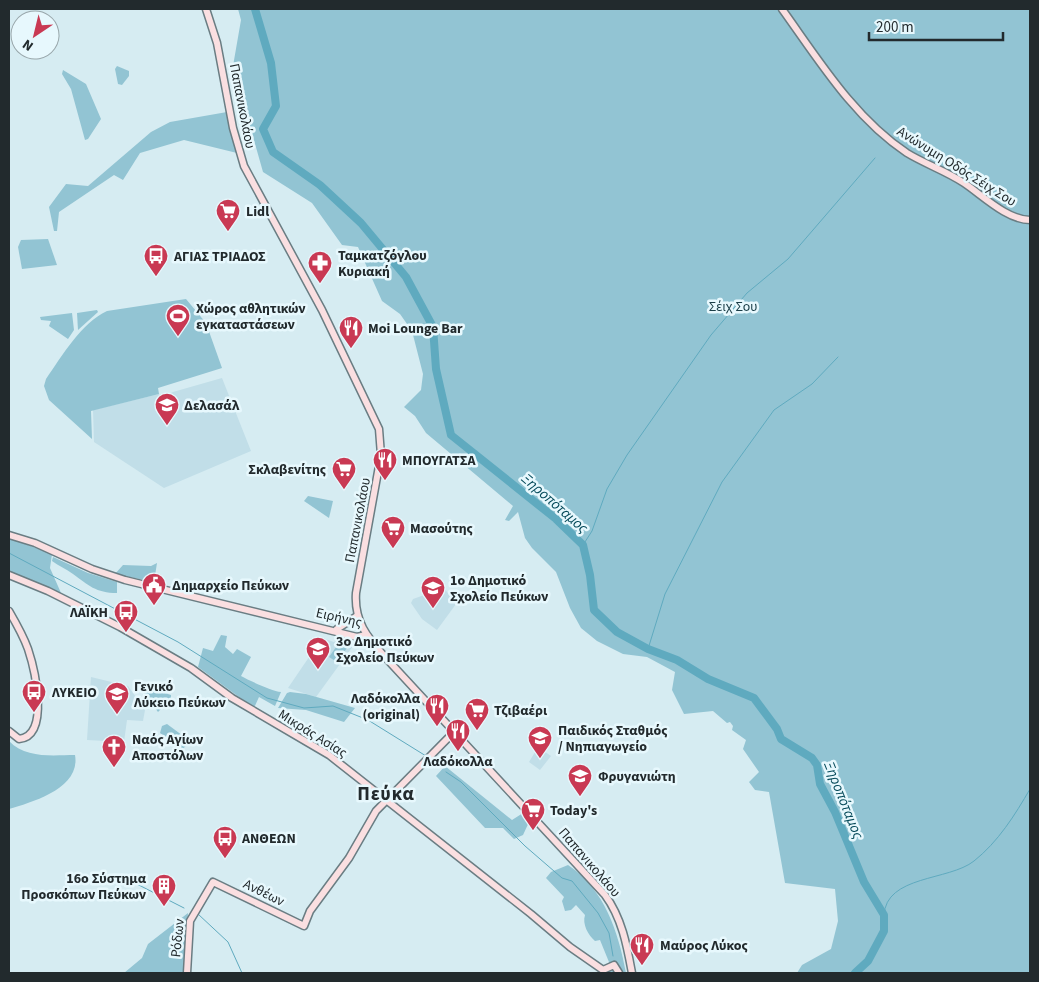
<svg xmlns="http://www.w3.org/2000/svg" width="1039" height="982" font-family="'Source Sans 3',sans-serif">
  <rect width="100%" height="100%" fill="#d6ecf2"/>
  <!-- built -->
  <g fill="#c1dee8">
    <polygon points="222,378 251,451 164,488 94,442 93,410 159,394 160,398 173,392"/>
    <polygon points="444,588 456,604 437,630 422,619 411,603 413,599"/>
    <polygon points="322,638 334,642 338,640 353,646 316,697 288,688"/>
    <polygon points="91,677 128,686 145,710 143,721 127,720 124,742 87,740"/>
    <polygon points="538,747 551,756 540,770 529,762"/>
  </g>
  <!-- green -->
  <g fill="#92c4d3">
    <polygon points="238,9 1030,9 1030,973 797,973 802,965 831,949 838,921 835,889 785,883 769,792 755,790 749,782 759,772 743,749 746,740 732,730 733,726 730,722 727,723 713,711 684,714 672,690 675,672 647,657 623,654 597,641 581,628 570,608 556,572 532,548 525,538 518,512 509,521 505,520 513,506 426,433 415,416 404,407 421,390 423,374 412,331 400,314 382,301 358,247 342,245 312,203 263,172 233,66 241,20"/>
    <polygon points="117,66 129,71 129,76 122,85 118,84 115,69"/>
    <polygon points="63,70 86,84 101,119 88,139 85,140 71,89 62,74"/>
    <polygon points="227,112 237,153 184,140 140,153 123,180 114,175 59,212 57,231 54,231 49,207 66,184 88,186 151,132 170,122"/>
    <polygon points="48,239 57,265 22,269 18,247 21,240"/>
    <path d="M 186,299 L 206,323 L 222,368 L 158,388 L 159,394 L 91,411 L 92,439 L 49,400 L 44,386 L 46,379 C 62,356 81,323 107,311 Z"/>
    <polygon points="97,310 98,312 78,330 77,313"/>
    <polygon points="72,313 74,330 68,339 49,326 51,321 41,320 40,317"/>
    <polygon points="308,496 333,501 329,518 304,501"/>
    <polygon points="9,538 52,554 50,568 61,593 9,572"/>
    <path d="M 53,557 L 88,573 L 117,582 L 117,593 C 96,593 88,585 73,574 C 66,569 59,566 52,561 Z"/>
    <polygon points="157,563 154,582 115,574 123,565 151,566"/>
    <path d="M 221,635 L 227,636 L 225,647 L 233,654 L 237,649 L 251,657 L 241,676 C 250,681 272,691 281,692 L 275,706 L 259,697 L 254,708 L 198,667 L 203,648 L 213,651 Z"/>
    <polygon points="339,643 347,648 337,662 329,657"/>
    <polygon points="142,686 171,695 171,699 158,712 140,687"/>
    <polygon points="290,692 306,694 355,708 344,722 306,710 278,708 287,693"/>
    <polygon points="167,724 190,741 183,749 160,733 162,726"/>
    <path d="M 9,741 C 26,759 53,755 75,755 C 81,788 33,802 9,809 Z"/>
    <polygon points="445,766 512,820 523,813 530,820 523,835 514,839 503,828 485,828 436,776"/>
    <path d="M 568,865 C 605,890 618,931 626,973 L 602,973 L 611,967 L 600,940 L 595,941 C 588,935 582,924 585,915 L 576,905 L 571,910 L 565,911 L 562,901 L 564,897 L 546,878 L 551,872 Z"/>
    <polygon points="188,913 185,971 180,973 124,973 142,958 148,944"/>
  </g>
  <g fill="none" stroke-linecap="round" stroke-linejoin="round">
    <!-- stream -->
    <g stroke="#5faabf" stroke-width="1">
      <polyline points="583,545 592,531 607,489 627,455 711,335 747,293 788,259 875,158"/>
      <polyline points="9,553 178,642 267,698 304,708 333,706 368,720 426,756"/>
      <polyline points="648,649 665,594 722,482 774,410 812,384 838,357"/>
      <polyline points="446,772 461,782 525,846 562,878 572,881 598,913 609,933 613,956"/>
      <polyline points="127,879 184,908"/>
      <polyline points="198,914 228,942 242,973"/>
      <path d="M 884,915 C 886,875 949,881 974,861 C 998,842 1015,815 1030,789"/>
    </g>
    <!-- river -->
    <polyline stroke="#5faabf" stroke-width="8" points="255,9 271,63 276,106 263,129 273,152 320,185 361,223 406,277 433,327 436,369 451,435 556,519 583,545 590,575 594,610 617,632 648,649 677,660 708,679 754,698 777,729 781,739 812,758 817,765 820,784 835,812 864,882 884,915 884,931 868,961 855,973"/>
    <defs>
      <g id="secondary">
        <path d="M 206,9 L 217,43 L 233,128 L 244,166 L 322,310 L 379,429 L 381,455 L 356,593 C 354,621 367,637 385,657 L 605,895 C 622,918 627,946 632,973"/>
        <path d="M 782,9 C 818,59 854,118 907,153 C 925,164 946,171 964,183 C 982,195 1007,220 1030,220"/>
        <polyline points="9,535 35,543 92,569 125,580 357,637 366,635"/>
        <polyline points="9,575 48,591 120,627 191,668 232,698 329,755 531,914 570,947 603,970 614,965 619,973"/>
        <path d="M 9,611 C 16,623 23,635 28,649 C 34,667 51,736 19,739 L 9,731"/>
        <polyline points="337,629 357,616"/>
        <polyline points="187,973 190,921 213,882 304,926 310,911 349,858 376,811 454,732"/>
      </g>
    </defs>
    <!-- secondary casing -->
    <use href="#secondary" stroke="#6a7d83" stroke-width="9"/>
    <!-- secondary -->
    <use href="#secondary" stroke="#fadfe1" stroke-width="6"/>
  </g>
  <!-- icons -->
  <defs>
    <symbol id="supermarket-pin" viewBox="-11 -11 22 30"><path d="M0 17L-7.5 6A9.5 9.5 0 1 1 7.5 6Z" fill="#c93953" stroke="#e7f8fd"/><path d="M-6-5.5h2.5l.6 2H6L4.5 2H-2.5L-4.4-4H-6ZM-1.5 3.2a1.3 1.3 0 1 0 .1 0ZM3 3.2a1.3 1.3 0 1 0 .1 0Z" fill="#fff"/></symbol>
    <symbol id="bus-pin" viewBox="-11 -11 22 30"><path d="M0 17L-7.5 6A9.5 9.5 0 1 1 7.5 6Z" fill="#c93953" stroke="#e7f8fd"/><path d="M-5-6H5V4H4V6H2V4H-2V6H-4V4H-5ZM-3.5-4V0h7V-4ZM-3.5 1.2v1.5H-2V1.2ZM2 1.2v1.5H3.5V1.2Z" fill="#fff"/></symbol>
    <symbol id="pharmacy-pin" viewBox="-11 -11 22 30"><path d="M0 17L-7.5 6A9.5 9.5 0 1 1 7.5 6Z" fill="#c93953" stroke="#e7f8fd"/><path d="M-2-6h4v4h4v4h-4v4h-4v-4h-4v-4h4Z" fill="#fff"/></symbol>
    <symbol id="stadium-pin" viewBox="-11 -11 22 30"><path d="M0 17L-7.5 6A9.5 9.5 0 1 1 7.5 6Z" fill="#c93953" stroke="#e7f8fd"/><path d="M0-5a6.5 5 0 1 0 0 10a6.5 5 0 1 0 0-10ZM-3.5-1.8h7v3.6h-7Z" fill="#fff"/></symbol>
    <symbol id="restaurant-pin" viewBox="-11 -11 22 30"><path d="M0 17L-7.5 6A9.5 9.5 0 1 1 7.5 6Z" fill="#c93953" stroke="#e7f8fd"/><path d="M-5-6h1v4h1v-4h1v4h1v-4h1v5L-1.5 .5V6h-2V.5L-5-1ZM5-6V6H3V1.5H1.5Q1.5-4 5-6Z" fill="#fff"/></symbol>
    <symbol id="school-pin" viewBox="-11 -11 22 30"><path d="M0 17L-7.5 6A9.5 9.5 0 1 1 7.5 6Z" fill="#c93953" stroke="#e7f8fd"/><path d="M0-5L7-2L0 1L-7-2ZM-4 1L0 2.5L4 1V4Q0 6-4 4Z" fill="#fff"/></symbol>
    <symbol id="civic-pin" viewBox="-11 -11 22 30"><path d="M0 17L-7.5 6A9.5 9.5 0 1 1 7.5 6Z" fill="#c93953" stroke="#e7f8fd"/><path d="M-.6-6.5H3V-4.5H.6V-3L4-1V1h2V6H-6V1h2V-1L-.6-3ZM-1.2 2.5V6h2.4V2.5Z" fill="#fff"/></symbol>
    <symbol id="church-pin" viewBox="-11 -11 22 30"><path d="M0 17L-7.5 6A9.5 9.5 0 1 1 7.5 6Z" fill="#c93953" stroke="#e7f8fd"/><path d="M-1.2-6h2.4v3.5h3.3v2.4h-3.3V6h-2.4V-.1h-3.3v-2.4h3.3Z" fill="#fff"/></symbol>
    <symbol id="building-pin" viewBox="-11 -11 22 30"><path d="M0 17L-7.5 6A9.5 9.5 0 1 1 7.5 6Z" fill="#c93953" stroke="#e7f8fd"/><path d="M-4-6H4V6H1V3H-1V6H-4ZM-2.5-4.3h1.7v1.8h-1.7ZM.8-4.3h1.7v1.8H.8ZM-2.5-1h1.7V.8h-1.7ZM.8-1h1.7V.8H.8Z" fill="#fff"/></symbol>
  </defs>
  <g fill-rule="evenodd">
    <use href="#supermarket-pin" x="214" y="197" width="28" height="38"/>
    <use href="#bus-pin" x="142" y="242" width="28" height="38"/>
    <use href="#pharmacy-pin" x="306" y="249" width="28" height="38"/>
    <use href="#stadium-pin" x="164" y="302" width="28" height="38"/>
    <use href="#restaurant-pin" x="337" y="314" width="28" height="38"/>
    <use href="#school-pin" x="153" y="391" width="28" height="38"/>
    <use href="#restaurant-pin" x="371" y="446" width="28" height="38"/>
    <use href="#supermarket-pin" x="330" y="455" width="28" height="38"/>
    <use href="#supermarket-pin" x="379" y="514" width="28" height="38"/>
    <use href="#civic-pin" x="140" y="571" width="28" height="38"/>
    <use href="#school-pin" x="419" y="574" width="28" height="38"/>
    <use href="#bus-pin" x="112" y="598" width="28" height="38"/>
    <use href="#school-pin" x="304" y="635" width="28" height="38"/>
    <use href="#bus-pin" x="20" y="678" width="28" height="38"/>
    <use href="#school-pin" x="103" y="680" width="28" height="38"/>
    <use href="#restaurant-pin" x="423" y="692" width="28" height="38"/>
    <use href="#supermarket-pin" x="463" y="696" width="28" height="38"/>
    <use href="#restaurant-pin" x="444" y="717" width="28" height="38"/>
    <use href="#school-pin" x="526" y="724" width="28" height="38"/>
    <use href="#church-pin" x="100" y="733" width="28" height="38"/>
    <use href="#school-pin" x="566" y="762" width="28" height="38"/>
    <use href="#supermarket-pin" x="519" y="796" width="28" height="38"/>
    <use href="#bus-pin" x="211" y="824" width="28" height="38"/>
    <use href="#building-pin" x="150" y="872" width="28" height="38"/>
    <use href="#restaurant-pin" x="628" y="931" width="28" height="38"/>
  </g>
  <g text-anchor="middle" stroke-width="5" stroke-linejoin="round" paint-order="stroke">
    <!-- street labels -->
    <g font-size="14" fill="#222a2d" stroke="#e7f8fd">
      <text transform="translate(243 106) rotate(79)" y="5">Παπανικολάου</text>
      <text transform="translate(957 166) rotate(32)" y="5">Ανώνυμη Οδός Σέιχ Σου</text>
      <text transform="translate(357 520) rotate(-79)" y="5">Παπανικολάου</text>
      <text transform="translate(339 617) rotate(13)" y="5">Ειρήνης</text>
      <text transform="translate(313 733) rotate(32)" y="5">Μικράς Ασίας</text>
      <text transform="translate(590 862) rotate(49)" y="5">Παπανικολάου</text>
      <text transform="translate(264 892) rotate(26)" y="5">Ανθέων</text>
      <text transform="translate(177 938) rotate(-84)" y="5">Ρόδων</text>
    </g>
    <!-- poi labels -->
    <g font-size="14" font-weight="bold" fill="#222a2d" stroke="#e7f8fd" text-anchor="start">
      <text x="246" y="216">Lidl</text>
      <text x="338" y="260">Ταμκατζόγλου<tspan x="338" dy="16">Κυριακή</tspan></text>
      <text x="174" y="261">ΑΓΙΑΣ ΤΡΙΑΔΟΣ</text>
      <text x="196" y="313">Χώρος αθλητικών<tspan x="196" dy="16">εγκαταστάσεων</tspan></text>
      <text x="368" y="333">Moi Lounge Bar</text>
      <text x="184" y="410">Δελασάλ</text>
      <text x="402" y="465">ΜΠΟΥΓΑΤΣΑ</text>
      <text x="326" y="474" text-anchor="end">Σκλαβενίτης</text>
      <text x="410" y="533">Μασούτης</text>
      <text x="450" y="585">1ο Δημοτικό<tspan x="450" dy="16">Σχολείο Πεύκων</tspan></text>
      <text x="172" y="590">Δημαρχείο Πεύκων</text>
      <text x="108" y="617" text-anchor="end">ΛΑΪΚΗ</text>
      <text x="336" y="646">3ο Δημοτικό<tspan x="336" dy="16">Σχολείο Πεύκων</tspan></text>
      <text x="134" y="691">Γενικό<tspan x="134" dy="16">Λύκειο Πεύκων</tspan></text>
      <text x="52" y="697">ΛΥΚΕΙΟ</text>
      <text x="420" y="703" text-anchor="end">Λαδόκολλα<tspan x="420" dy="16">(original)</tspan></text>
      <text x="494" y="715">Τζιβαέρι</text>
      <text x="558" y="735">Παιδικός Σταθμός<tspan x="558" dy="16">/ Νηπιαγωγείο</tspan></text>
      <text x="132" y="744">Ναός Αγίων<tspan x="132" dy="16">Αποστόλων</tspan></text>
      <text x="458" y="766" text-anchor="middle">Λαδόκολλα</text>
      <text x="598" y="781">Φρυγανιώτη</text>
      <text x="550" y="815">Today's</text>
      <text x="242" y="843">ΑΝΘΕΩΝ</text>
      <text x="146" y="883" text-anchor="end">16ο Σύστημα<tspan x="146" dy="16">Προσκόπων Πεύκων</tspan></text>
      <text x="660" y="950">Μαύρος Λύκος</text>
    </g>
    <!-- park labels -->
    <g font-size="14" fill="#1a3d47" stroke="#e7f8fd">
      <text x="733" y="311">Σέιχ Σου</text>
    </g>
    <!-- water labels -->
    <g font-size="15" font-style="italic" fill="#044959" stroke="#e7f8fd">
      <text transform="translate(555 503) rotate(41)" y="5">Ξηροπόταμος</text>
      <text transform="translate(844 800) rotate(68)" y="5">Ξηροπόταμος</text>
    </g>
    <!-- district labels -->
    <g font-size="19" font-weight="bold" letter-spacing="1" fill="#222a2d" stroke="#e7f8fd">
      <text x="386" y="800">Πεύκα</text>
    </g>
  </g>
  <!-- border -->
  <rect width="1039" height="982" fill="none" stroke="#222a2d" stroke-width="20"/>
  <!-- north arrow -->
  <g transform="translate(35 35) rotate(215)"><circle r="24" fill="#e7f8fd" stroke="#98a6aa"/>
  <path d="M0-4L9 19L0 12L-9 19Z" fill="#c93953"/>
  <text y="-8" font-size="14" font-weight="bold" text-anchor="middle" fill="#222a2d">N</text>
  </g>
  <!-- scale -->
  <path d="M869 32v8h134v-8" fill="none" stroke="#222a2d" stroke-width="2.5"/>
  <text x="876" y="32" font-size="15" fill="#222a2d" stroke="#e7f8fd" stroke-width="4" paint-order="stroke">200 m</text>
</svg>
